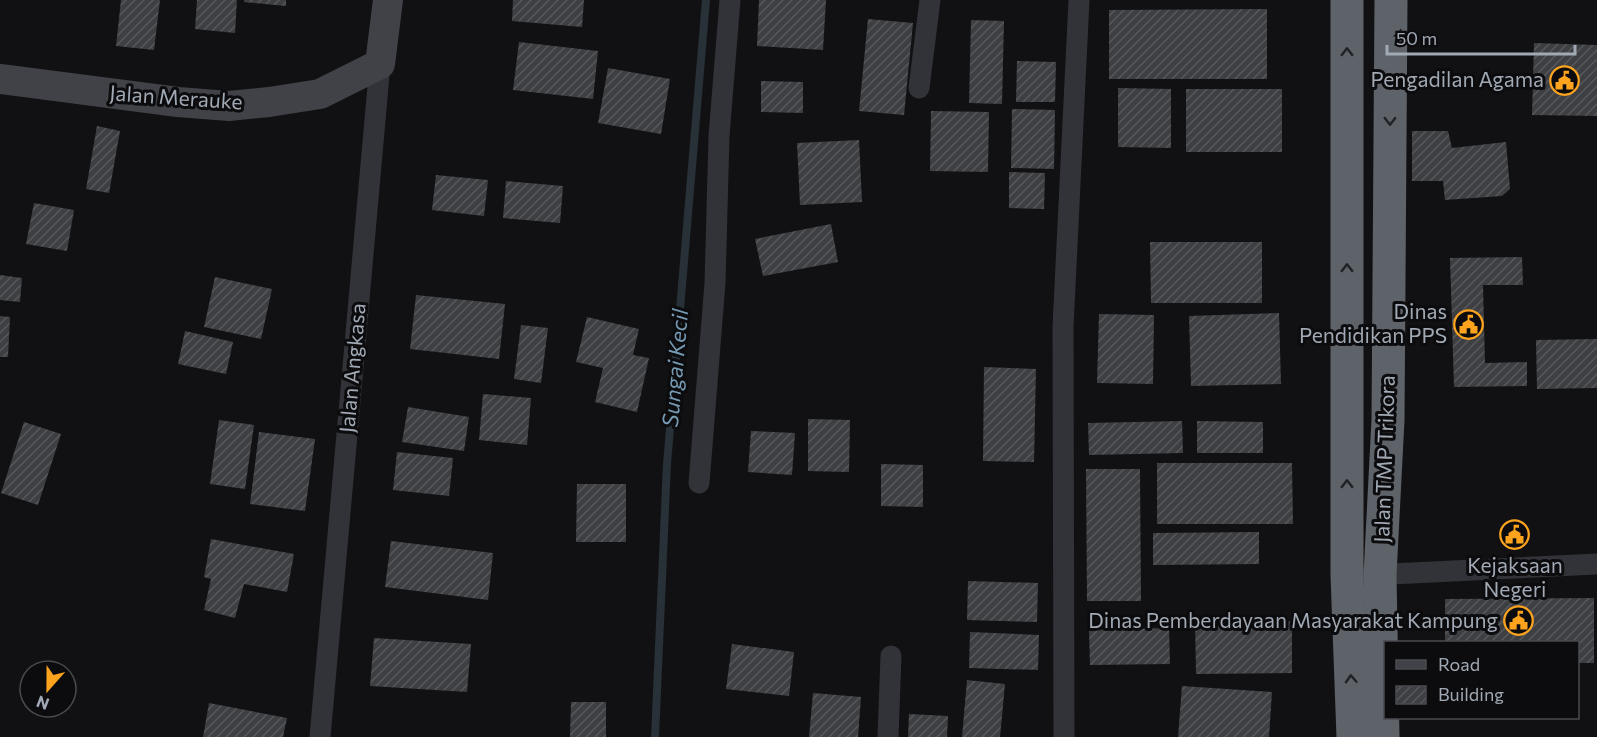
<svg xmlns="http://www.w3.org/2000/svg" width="1597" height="737" font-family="Commissioner,sans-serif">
  <defs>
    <pattern id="building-hatch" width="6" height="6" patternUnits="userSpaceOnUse" patternTransform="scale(1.5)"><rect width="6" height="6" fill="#3d3f43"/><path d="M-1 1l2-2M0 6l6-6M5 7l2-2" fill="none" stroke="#56585c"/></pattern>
  </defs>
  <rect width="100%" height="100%" fill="#111113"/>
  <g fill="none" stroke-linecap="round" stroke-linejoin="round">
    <!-- stream -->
    <polyline stroke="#273137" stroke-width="8" points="655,737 667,464 706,0"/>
  </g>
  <!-- building -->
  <g fill="url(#building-hatch)">
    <polygon points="121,0 160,0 154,50 116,46"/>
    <polygon points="197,0 237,0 235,33 195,29"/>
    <polygon points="244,0 286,0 286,6 244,2"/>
    <polygon points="513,0 584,0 582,27 512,21"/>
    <polygon points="759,0 826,0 823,50 757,46"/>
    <polygon points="1267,9 1267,79 1109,79 1109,10"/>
    <polygon points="868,19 913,23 904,115 859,111"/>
    <polygon points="971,20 1004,21 1002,104 969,103"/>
    <polygon points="519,42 598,51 593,99 513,90"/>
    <polygon points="1534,43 1597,45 1597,116 1532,115"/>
    <polygon points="1017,61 1056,62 1055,102 1016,102"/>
    <polygon points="608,68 670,79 661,134 598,123"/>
    <polygon points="761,81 803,82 803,113 761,112"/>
    <polygon points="1118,88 1171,89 1171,148 1118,147"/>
    <rect x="1186" y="89" width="96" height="63"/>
    <polygon points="1012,109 1055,110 1054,169 1011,168"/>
    <polygon points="931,111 989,112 988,172 930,171"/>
    <polygon points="97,126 120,131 109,193 86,189"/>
    <polygon points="1412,131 1448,131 1452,148 1506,142 1510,189 1502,196 1445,200 1443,181 1412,181"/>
    <polygon points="859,140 862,202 800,205 797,143"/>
    <polygon points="1009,172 1045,173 1044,209 1009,208"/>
    <polygon points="436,175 488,180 484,216 432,210"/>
    <polygon points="506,181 563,186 560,223 503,218"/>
    <polygon points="34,203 74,210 67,251 26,244"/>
    <polygon points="831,224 838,262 763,276 755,239"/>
    <polygon points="1150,242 1262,242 1262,303 1151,303"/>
    <polygon points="1522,257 1523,285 1483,285 1485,363 1527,362 1527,386 1454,387 1450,258"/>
    <polygon points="0,275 22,278 20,302 0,300"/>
    <polygon points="215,277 272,289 261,339 204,327"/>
    <polygon points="416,295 505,304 499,359 410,349"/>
    <polygon points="1279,313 1281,384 1191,386 1189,316"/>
    <polygon points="1099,314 1154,315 1153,384 1097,383"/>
    <polygon points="0,316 10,317 8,357 0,357"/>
    <polygon points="587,317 639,329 633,355 649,358 637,412 595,402 603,368 576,362"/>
    <polygon points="521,325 548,328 541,383 514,379"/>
    <polygon points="185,331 233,342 226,374 178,364"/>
    <polygon points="1597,339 1597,388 1537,389 1536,340"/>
    <polygon points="984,367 1036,369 1034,462 983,461"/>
    <polygon points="483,394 531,398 527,445 479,440"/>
    <polygon points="408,407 469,417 464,451 402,442"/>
    <polygon points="808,419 850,420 849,472 808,471"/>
    <polygon points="219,420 254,425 245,489 210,484"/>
    <polygon points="1182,421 1183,453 1089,455 1088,423"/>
    <polygon points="1197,421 1263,422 1263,453 1197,453"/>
    <polygon points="24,422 61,434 38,505 1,493"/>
    <polygon points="751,431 795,433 792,475 748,472"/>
    <polygon points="259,432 315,439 305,511 250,504"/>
    <polygon points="397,452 453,458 449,496 393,490"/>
    <polygon points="1157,463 1292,463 1293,524 1157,524"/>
    <polygon points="881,464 923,465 923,507 881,506"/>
    <polygon points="1086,469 1140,469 1141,601 1087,601"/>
    <polygon points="577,484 626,484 626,542 576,542"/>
    <polygon points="1259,532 1259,564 1153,565 1153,533"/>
    <polygon points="211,539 294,554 287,592 244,584 235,618 204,610 211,579 204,577"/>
    <polygon points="391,541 493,553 488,600 385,587"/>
    <polygon points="968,581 1038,583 1037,622 967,620"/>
    <polygon points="1594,598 1594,663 1578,663 1578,642 1445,642 1445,599"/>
    <polygon points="1292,621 1292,673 1196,674 1195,622"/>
    <polygon points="1169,628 1170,664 1090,665 1089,630"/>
    <polygon points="970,632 1039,635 1038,670 969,668"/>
    <polygon points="374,638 471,644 467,692 370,686"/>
    <polygon points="732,644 794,652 789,696 726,689"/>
    <polygon points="967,680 1005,684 1000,737 962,737"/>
    <polygon points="1182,686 1272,692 1269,737 1178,737"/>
    <polygon points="813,693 861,697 858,737 809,737"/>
    <polygon points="571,702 606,702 606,737 570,737"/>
    <polygon points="209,703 287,718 283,737 203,737"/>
    <polygon points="909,714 948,716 947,737 908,737"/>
  </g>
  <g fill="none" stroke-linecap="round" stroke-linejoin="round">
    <!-- street -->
    <g stroke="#323338" stroke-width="21">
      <polyline points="919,88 930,0"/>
      <polyline points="699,483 715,283 719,136 730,0"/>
      <polyline points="1370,575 1597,564"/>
      <polyline points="320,737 380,64"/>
      <polyline points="888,737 891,656"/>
      <polyline points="1064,737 1063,327 1079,0"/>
    </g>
    <!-- secondary -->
    <polyline stroke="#404248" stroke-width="30" points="0,79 178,102 229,106 269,102 320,94 380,64 388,0"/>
    <!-- highway -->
    <g stroke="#5e6269" stroke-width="33">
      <polyline points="1347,0 1347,575 1353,737"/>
      <polyline points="1383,737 1380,575 1388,420 1391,0"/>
    </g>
  </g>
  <!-- one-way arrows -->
  <defs><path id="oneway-chevron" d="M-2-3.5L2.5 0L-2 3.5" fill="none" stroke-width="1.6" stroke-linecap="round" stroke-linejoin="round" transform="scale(1.5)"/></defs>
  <g stroke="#202225">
    <use href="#oneway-chevron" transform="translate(1347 52) rotate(-90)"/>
    <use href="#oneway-chevron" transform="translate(1390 121) rotate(90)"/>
    <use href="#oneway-chevron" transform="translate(1347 268) rotate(-90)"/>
    <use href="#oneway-chevron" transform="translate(1347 484) rotate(-90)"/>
    <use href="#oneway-chevron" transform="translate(1351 679) rotate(-93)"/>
  </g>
  <!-- icons -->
  <defs>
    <symbol id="civic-ring" viewBox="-11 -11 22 22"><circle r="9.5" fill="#0c0c0e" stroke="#fda31e" stroke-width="1.5"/><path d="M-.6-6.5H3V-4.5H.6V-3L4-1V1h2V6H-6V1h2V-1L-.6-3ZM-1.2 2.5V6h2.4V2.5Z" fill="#fda31e"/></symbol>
  </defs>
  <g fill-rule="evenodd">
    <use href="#civic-ring" x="1548" y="64" width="33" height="33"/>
    <use href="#civic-ring" x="1452" y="308" width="33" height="33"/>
    <use href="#civic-ring" x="1498" y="518" width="33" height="33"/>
    <use href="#civic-ring" x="1502" y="604" width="33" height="33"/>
  </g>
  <g text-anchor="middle" stroke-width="6" stroke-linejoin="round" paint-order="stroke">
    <!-- poi labels -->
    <g font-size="21" fill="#a1a9b4" stroke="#0c0c0e" text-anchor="end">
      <text x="1544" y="87">Pengadilan Agama</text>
      <text x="1447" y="319">Dinas<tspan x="1447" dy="24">Pendidikan PPS</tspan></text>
      <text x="1515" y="573" text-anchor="middle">Kejaksaan<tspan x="1515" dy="24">Negeri</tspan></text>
      <text x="1498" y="628">Dinas Pemberdayaan Masyarakat Kampung</text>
    </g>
    <!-- street labels -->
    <g font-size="21" fill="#a1a9b4" stroke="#0c0c0e">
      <text transform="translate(176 98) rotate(4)" y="7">Jalan Merauke</text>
      <text transform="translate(353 368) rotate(-85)" y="7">Jalan Angkasa</text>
      <text transform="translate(1385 459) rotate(-88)" y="7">Jalan TMP Trikora</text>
    </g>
    <!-- water labels -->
    <g font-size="22" font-style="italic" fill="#759ab3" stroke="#0c0c0e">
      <text transform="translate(675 368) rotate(-85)" y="8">Sungai Kecil</text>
    </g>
  </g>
  <!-- legend -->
  <rect x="1384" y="641" width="195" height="78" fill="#0c0c0e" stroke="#484b50" stroke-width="1.5"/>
  <rect x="1396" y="660" width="30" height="9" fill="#404248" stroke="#484b50" stroke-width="1.5"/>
  <text x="1438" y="671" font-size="18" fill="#a1a9b4">Road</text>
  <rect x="1396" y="686" width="30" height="18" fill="url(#building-hatch)" stroke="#484b50" stroke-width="1.5"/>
  <text x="1438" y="701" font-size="18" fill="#a1a9b4">Building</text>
  <!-- north arrow -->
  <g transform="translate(48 689) rotate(201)"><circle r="28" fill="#0c0c0e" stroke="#484b50" stroke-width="1.5"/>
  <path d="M0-4.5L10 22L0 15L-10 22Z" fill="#fda31e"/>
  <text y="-9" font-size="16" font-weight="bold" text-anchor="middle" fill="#a1a9b4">N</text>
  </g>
  <!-- scale -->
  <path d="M1387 45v9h188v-9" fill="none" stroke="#a1a9b4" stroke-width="3"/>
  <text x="1396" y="45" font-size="18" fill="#a1a9b4" stroke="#0c0c0e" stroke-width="4.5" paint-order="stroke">50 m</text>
</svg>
